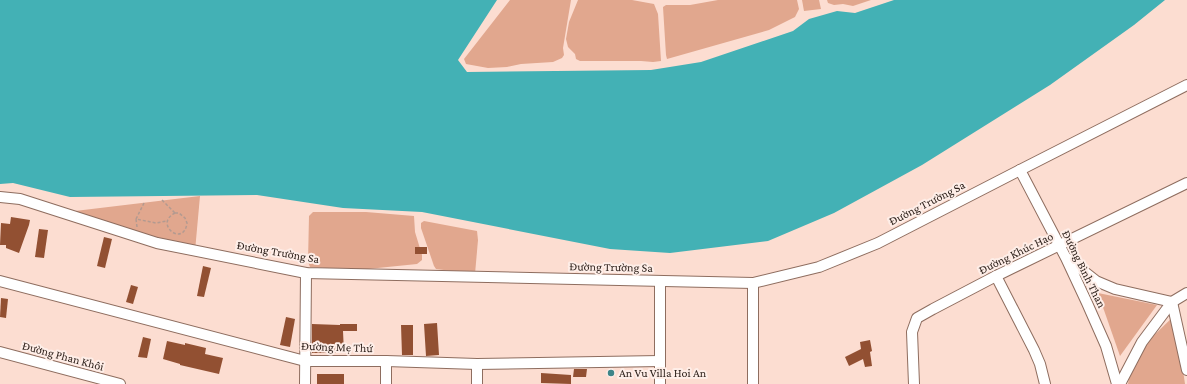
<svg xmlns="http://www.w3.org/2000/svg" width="1187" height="384" font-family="'Crimson Pro',serif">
  <rect width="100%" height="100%" fill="#fcddd1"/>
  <!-- green -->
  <g fill="#e1a78e">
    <polygon points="510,0 571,0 563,48 564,55 562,58 553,62 521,64 507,67 488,68 466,64 464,59"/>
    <polygon points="578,0 632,0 654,4 658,14 661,61 653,62 641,61 580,61 576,59 575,54 568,47 566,39 569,22"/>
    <polygon points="718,0 797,0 799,9 795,17 769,30 667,59 666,55 663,7 666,5 690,5"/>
    <polygon points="802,0 819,0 821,9 804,11"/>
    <polygon points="827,0 871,0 853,6 843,4 834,5 828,3"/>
    <polygon points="200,196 195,251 69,215 75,211"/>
    <polygon points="313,212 366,212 414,216 415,232 422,255 422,260 417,264 358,270 310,267 308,262 309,216"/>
    <polygon points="424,221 477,231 478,240 475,274 436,269 434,266 421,228 421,223"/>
    <polygon points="1098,293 1157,305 1120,356"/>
    <polygon points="1175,315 1185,384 1128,384 1129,378 1145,344"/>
  </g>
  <!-- water -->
  <polygon fill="#43b1b5" points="0,0 497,0 458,60 467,72 651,70 701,62 793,31 809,19 837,11 855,13 894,0 1165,0 1134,25 1050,85 922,165 834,213 768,241 670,253 610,249 422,212 343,208 257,195 70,197 13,183 0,184"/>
  <!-- building -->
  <g fill="#925032">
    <polygon points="11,217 30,220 29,225 19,253 6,248 6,245 0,245 1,223 10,224"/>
    <polygon points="39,229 48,230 44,258 35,257"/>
    <polygon points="104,237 112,239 105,268 97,266"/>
    <rect x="415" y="247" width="12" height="7"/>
    <polygon points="203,266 211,268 204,297 197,296"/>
    <polygon points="131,285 138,287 133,304 126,302"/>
    <polygon points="1,298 8,299 6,318 0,317"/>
    <polygon points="286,317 295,319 290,347 280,345"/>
    <polygon points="437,323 439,355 426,356 424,324"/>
    <polygon points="312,324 340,325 340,324 357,324 357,331 343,331 344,353 312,353"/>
    <polygon points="401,325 413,325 413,355 402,355"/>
    <polygon points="143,337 151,339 147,358 138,357"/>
    <polygon points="870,340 872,351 870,352 872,366 865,367 863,359 849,366 845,357 861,349 860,342"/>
    <polygon points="167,341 185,345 185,343 206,348 205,354 223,358 219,374 180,365 180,364 163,359"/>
    <polygon points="574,369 587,369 586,377 573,377"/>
    <polygon points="541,373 571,375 571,384 541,383"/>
    <rect x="317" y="374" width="27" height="10"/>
  </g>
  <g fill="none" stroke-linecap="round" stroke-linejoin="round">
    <defs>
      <g id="minor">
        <polyline points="1020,170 1066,258 1087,303 1106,346 1117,384"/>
        <polyline points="0,197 20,199 157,243 306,273 753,283 819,267 878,243 1020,170 1187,85"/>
        <polyline points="1068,259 1096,281 1115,289 1172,302 1187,370"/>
        <polyline points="996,276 1034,350 1040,364 1045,384"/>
        <polyline points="0,281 305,361 386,361 477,364 660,361"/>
        <polyline points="753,283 753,384"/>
        <polyline points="0,352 120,384"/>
        <polyline points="386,361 386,384"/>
        <polyline points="477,364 477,384"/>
        <polyline points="305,384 306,273"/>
        <polyline points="660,384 660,281"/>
        <polyline points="914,384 912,332 917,318 933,309 996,276 1187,183"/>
        <polyline points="1120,384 1142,342 1172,302 1187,293"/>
      </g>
    </defs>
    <!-- minor casing -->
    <use href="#minor" stroke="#8e6d5f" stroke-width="12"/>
    <!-- path -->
    <g stroke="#b39a90" stroke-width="1.5" stroke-dasharray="3 2" stroke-linecap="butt">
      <polyline points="162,200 175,213"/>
      <path d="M 175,213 L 179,213 L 185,218 L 187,223 C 184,248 153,224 175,213 Z"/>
      <polyline points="136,219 144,203"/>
      <polyline points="137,227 136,219 156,223 167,221"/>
    </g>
    <!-- minor -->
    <use href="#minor" stroke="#fff" stroke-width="10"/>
  </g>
  <!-- markers -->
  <circle fill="#3d8588" stroke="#feeee8" stroke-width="1.5" cx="611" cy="373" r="4"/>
  <g text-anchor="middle" stroke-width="4" stroke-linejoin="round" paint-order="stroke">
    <!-- street labels -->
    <g font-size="12" fill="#2e211b" stroke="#feeee8">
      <text transform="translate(927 203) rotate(-27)" y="4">Đường Trường Sa</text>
      <text transform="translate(278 252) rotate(10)" y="4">Đường Trường Sa</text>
      <text transform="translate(1016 253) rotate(-26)" y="4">Đường Khúc Hạo</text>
      <text transform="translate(611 267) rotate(1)" y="4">Đường Trường Sa</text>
      <text transform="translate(1084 269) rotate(64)" y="4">Đường Bình Than</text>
      <text transform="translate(337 347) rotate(2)" y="4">Đường Mẹ Thứ</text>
      <text transform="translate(63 356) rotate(15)" y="4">Đường Phan Khôi</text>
    </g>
    <!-- poi labels -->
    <g font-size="12" fill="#2e211b" stroke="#feeee8" text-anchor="start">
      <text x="619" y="377">An Vu Villa Hoi An</text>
    </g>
  </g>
</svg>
